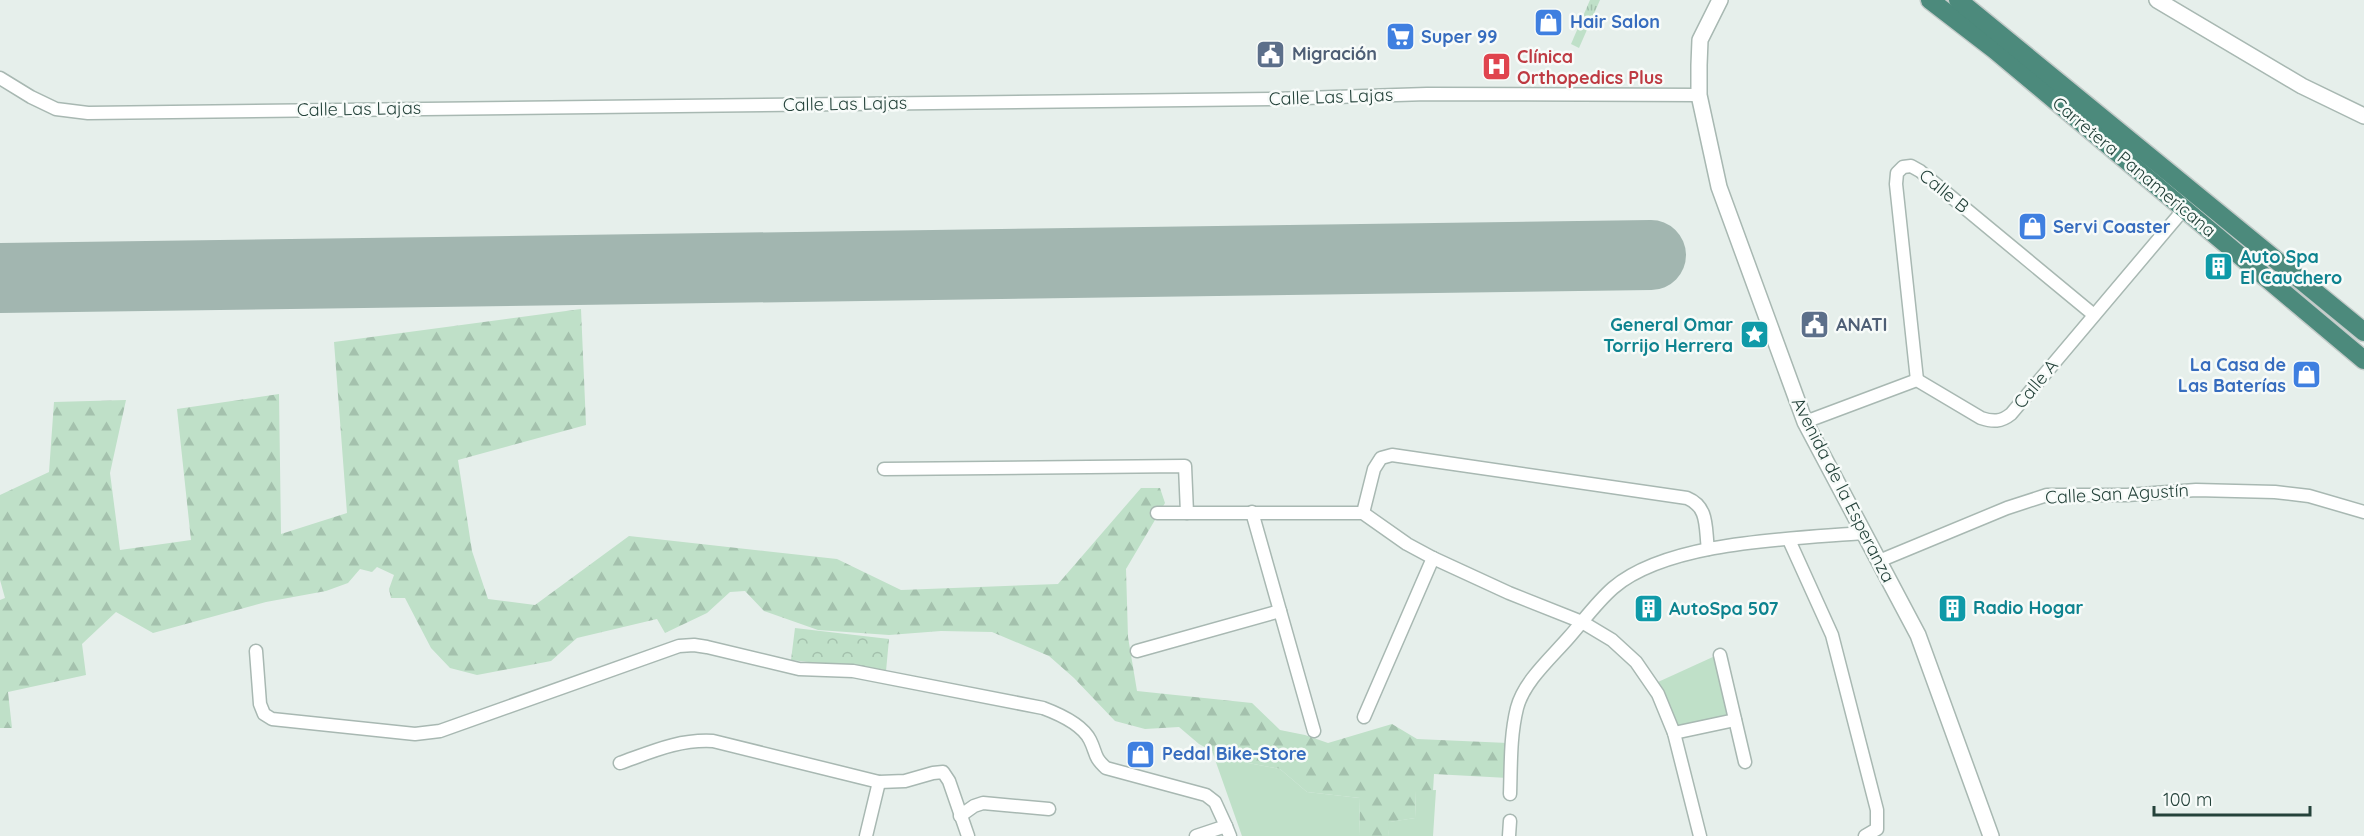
<svg xmlns="http://www.w3.org/2000/svg" width="2364" height="836" font-family="Quicksand,sans-serif">
  <defs>
    <pattern id="grass-tufts" width="24" height="20" patternUnits="userSpaceOnUse" patternTransform="scale(1.5)"><rect width="24" height="20" fill="#bfe0c8"/><path d="M3 7l-1-3M5 7V3M7 7l1-3M15 17l-1-3M17 17v-4M19 17l1-3" fill="none" stroke="#a4c1ad"/></pattern>
    <pattern id="forest-firs" width="22" height="20" patternUnits="userSpaceOnUse" patternTransform="scale(1.5)"><rect width="22" height="20" fill="#bfe0c8"/><path d="M5 1l3.5 6h-7zM16 11l3.5 6h-7z" fill="#a4c1ad"/></pattern>
    <pattern id="park-crowns" width="20" height="18" patternUnits="userSpaceOnUse" patternTransform="scale(1.5)"><rect width="20" height="18" fill="#bfe0c8"/><path d="M2 6a3 3 0 1 1 6 0M12 15a3 3 0 1 1 6 0" fill="none" stroke="#a4c1ad"/></pattern>
  </defs>
  <rect width="100%" height="100%" fill="#e6efeb"/>
  <!-- grass -->
  <polygon fill="url(#grass-tufts)" points="1590,0 1600,0 1579,48 1571,44"/>
  <!-- forest -->
  <polygon fill="url(#forest-firs)" points="581,309 586,425 458,460 472,551 488,599 535,605 629,536 837,559 901,590 1058,584 1141,488 1160,488 1165,503 1126,569 1128,637 1137,691 1252,703 1280,730 1305,735 1328,743 1392,724 1417,739 1508,743 1508,778 1434,774 1433,791 1416,791 1415,818 1390,822 1388,836 1359,836 1360,798 1307,792 1280,769 1227,759 1199,744 1179,727 1145,729 1115,721 1074,678 1049,656 992,632 941,631 889,635 818,630 764,611 745,591 730,592 707,613 665,633 657,619 577,638 551,661 477,675 450,668 431,648 405,598 391,598 389,589 394,575 377,567 372,572 360,569 348,583 326,591 266,602 153,633 116,612 82,644 86,675 8,692 12,728 0,728 0,600 5,598 0,580 0,495 49,472 54,402 126,400 110,473 120,550 191,540 177,409 279,394 281,534 347,513 334,342"/>
  <!-- park -->
  <polygon fill="url(#park-crowns)" points="795,628 889,639 886,671 791,660"/>
  <!-- pitch -->
  <g fill="#bfe0c8">
    <polygon points="1715,656 1729,717 1678,729 1658,682"/>
    <polygon points="1212,751 1227,759 1280,769 1307,792 1360,798 1359,836 1242,836"/>
    <polygon points="1436,790 1433,836 1388,836 1389,822 1415,818 1416,791"/>
  </g>
  <g fill="none" stroke-linecap="round" stroke-linejoin="round">
    <!-- runway -->
    <polyline stroke="#a2b6b0" stroke-width="70" points="0,278 1651,255"/>
    <defs>
      <g id="minor">
        <polyline points="0,78 31,97 56,109 88,113 1273,99 1427,94 1699,95"/>
        <polyline points="1917,380 1896,184 1897,173 1903,167 1911,166 1920,171 2094,315"/>
        <path d="M 1805,422 L 1917,380 L 1981,418 C 1993,422 2001,422 2011,414 L 2184,209"/>
        <polyline points="884,469 1185,466 1187,513"/>
        <polyline points="1252,512 1314,731"/>
        <polyline points="1157,513 1363,513 1407,544 1433,558 1509,593 1582,622 1612,640 1636,662 1658,694 1674,733 1700,836"/>
        <path d="M 1363,513 L 1374,469 L 1381,458 L 1392,455 L 1687,498 C 1709,507 1705,528 1708,549"/>
        <polyline points="1789,540 1832,635 1877,810 1877,829 1865,836"/>
        <polyline points="1879,561 2007,508 2047,495 2127,495 2196,490 2275,492 2309,496 2364,512"/>
        <path d="M 256,651 L 260,704 L 264,714 L 272,719 L 415,734 L 440,731 L 679,646 L 694,645 L 707,647 L 799,669 L 853,671 L 1043,708 C 1059,714 1082,724 1090,740 C 1097,754 1093,756 1106,768 L 1206,795 L 1215,802 L 1226,826"/>
        <polyline points="1137,651 1280,611"/>
        <polyline points="1720,655 1745,762"/>
        <polyline points="1364,717 1433,558"/>
        <polyline points="1674,733 1735,720"/>
        <path d="M 620,763 C 651,752 679,739 713,741 L 879,782 L 905,781 L 933,773 L 943,772 L 949,781 L 968,836"/>
        <path d="M 1510,794 C 1511,766 1510,736 1517,708 C 1524,681 1552,657 1570,636 C 1584,620 1597,602 1613,588 C 1668,541 1791,539 1863,533"/>
        <polyline points="960,816 974,806 983,803 1049,809"/>
        <polyline points="866,836 879,782"/>
        <polyline points="1196,836 1226,826 1230,836"/>
        <polyline points="1509,836 1510,821"/>
      </g>
      <g id="tertiary">
        <polyline points="1720,0 1700,40 1699,65 1699,95 1719,187 1805,422 1918,635 1991,836"/>
        <polyline points="2157,0 2302,86 2364,116"/>
      </g>
      <g id="trunk">
        <polyline points="1930,0 1995,50 2364,360"/>
        <polyline points="1958,0 2364,332"/>
      </g>
    </defs>
    <!-- minor casing -->
    <use href="#minor" stroke="#a8b8b2" stroke-width="15"/>
    <!-- tertiary casing -->
    <use href="#tertiary" stroke="#a8b8b2" stroke-width="18"/>
    <!-- trunk casing -->
    <use href="#trunk" stroke="#c2cac8" stroke-width="21"/>
    <!-- minor -->
    <use href="#minor" stroke="#fff" stroke-width="12"/>
    <!-- tertiary -->
    <use href="#tertiary" stroke="#fff" stroke-width="15"/>
    <!-- trunk -->
    <use href="#trunk" stroke="#4c8a7c" stroke-width="18"/>
  </g>
  <!-- icons -->
  <defs>
    <symbol id="shop-square" viewBox="-11 -11 22 22"><rect x="-9" y="-9" width="18" height="18" rx="4" fill="#3f7fe0" stroke="#f7fbf9"/><path d="M-5-2.5h2.3a2.7 3.5 0 0 1 5.4 0H5L5.5 6h-11ZM-1.5-2.5h3a1.5 2.3 0 0 0-3 0Z" fill="#fff"/></symbol>
    <symbol id="supermarket-square" viewBox="-11 -11 22 22"><rect x="-9" y="-9" width="18" height="18" rx="4" fill="#3f7fe0" stroke="#f7fbf9"/><path d="M-6-5.5h2.5l.6 2H6L4.5 2H-2.5L-4.4-4H-6ZM-1.5 3.2a1.3 1.3 0 1 0 .1 0ZM3 3.2a1.3 1.3 0 1 0 .1 0Z" fill="#fff"/></symbol>
    <symbol id="civic-square" viewBox="-11 -11 22 22"><rect x="-9" y="-9" width="18" height="18" rx="4" fill="#5c6f8a" stroke="#f7fbf9"/><path d="M-.6-6.5H3V-4.5H.6V-3L4-1V1h2V6H-6V1h2V-1L-.6-3ZM-1.2 2.5V6h2.4V2.5Z" fill="#fff"/></symbol>
    <symbol id="hospital-square" viewBox="-11 -11 22 22"><rect x="-9" y="-9" width="18" height="18" rx="4" fill="#e0444e" stroke="#f7fbf9"/><path d="M-5-5h3v3.5h4V-5h3V5h-3V1.5h-4V5h-3Z" fill="#fff"/></symbol>
    <symbol id="building-square" viewBox="-11 -11 22 22"><rect x="-9" y="-9" width="18" height="18" rx="4" fill="#0f9aa8" stroke="#f7fbf9"/><path d="M-4-6H4V6H1V3H-1V6H-4ZM-2.5-4.3h1.7v1.8h-1.7ZM.8-4.3h1.7v1.8H.8ZM-2.5-1h1.7V.8h-1.7ZM.8-1h1.7V.8H.8Z" fill="#fff"/></symbol>
    <symbol id="sight-square" viewBox="-11 -11 22 22"><rect x="-9" y="-9" width="18" height="18" rx="4" fill="#0f9aa8" stroke="#f7fbf9"/><path d="M0-6L1.8-2.2L6-1.7L2.9 1.2L3.7 5.4L0 3.3L-3.7 5.4L-2.9 1.2L-6-1.7L-1.8-2.2Z" fill="#fff"/></symbol>
  </defs>
  <g fill-rule="evenodd">
    <use href="#shop-square" x="1532" y="6" width="33" height="33"/>
    <use href="#supermarket-square" x="1384" y="20" width="33" height="33"/>
    <use href="#civic-square" x="1254" y="38" width="33" height="33"/>
    <use href="#hospital-square" x="1480" y="50" width="33" height="33"/>
    <use href="#shop-square" x="2016" y="210" width="33" height="33"/>
    <use href="#building-square" x="2202" y="250" width="33" height="33"/>
    <use href="#civic-square" x="1798" y="308" width="33" height="33"/>
    <use href="#sight-square" x="1738" y="318" width="33" height="33"/>
    <use href="#shop-square" x="2290" y="358" width="33" height="33"/>
    <use href="#building-square" x="1936" y="592" width="33" height="33"/>
    <use href="#building-square" x="1632" y="592" width="33" height="33"/>
    <use href="#shop-square" x="1124" y="738" width="33" height="33"/>
  </g>
  <g text-anchor="middle" stroke-width="5" stroke-linejoin="round" paint-order="stroke">
    <!-- shop labels -->
    <g font-size="18" font-weight="bold" fill="#366cbe" stroke="#f7fbf9" text-anchor="start">
      <text x="1570" y="28">Hair Salon</text>
      <text x="1421" y="43">Super 99</text>
      <text x="2053" y="233">Servi Coaster</text>
      <text x="2286" y="371" text-anchor="end">La Casa de<tspan x="2286" dy="21">Las Baterías</tspan></text>
      <text x="1162" y="760">Pedal Bike-Store</text>
    </g>
    <!-- service labels -->
    <g font-size="18" font-weight="bold" fill="#4e5e75" stroke="#f7fbf9" text-anchor="start">
      <text x="1292" y="60">Migración</text>
      <text x="1836" y="331">ANATI</text>
    </g>
    <!-- health labels -->
    <g font-size="18" font-weight="bold" fill="#be3a42" stroke="#f7fbf9" text-anchor="start">
      <text x="1517" y="63">Clínica<tspan x="1517" dy="21">Orthopedics Plus</tspan></text>
    </g>
    <!-- street labels -->
    <g font-size="18" fill="#24423a" stroke="#f7fbf9">
      <text transform="translate(1331 97) rotate(-2)" y="6">Calle Las Lajas</text>
      <text transform="translate(845 104) rotate(-1)" y="6">Calle Las Lajas</text>
      <text transform="translate(359 109) rotate(-1)" y="6">Calle Las Lajas</text>
      <text transform="translate(2134 167) rotate(40)" y="6">Carretera Panamericana</text>
      <text transform="translate(1944 191) rotate(39)" y="6">Calle B</text>
      <text transform="translate(2036 384) rotate(-50)" y="6">Calle A</text>
      <text transform="translate(1843 490) rotate(63)" y="6">Avenida de la Esperanza</text>
      <text transform="translate(2117 494) rotate(-3)" y="6">Calle San Agustín</text>
    </g>
    <!-- culture labels -->
    <g font-size="18" font-weight="bold" fill="#0d838f" stroke="#f7fbf9" text-anchor="start">
      <text x="2240" y="263">Auto Spa<tspan x="2240" dy="21">El Cauchero</tspan></text>
      <text x="1733" y="331" text-anchor="end">General Omar<tspan x="1733" dy="21">Torrijo Herrera</tspan></text>
      <text x="1973" y="614">Radio Hogar</text>
      <text x="1669" y="615">AutoSpa 507</text>
    </g>
  </g>
  <!-- scale -->
  <path d="M2154 806v9h156v-9" fill="none" stroke="#24423a" stroke-width="3"/>
  <text x="2163" y="806" font-size="18" fill="#24423a" stroke="#f7fbf9" stroke-width="4.5" paint-order="stroke">100 m</text>
</svg>
